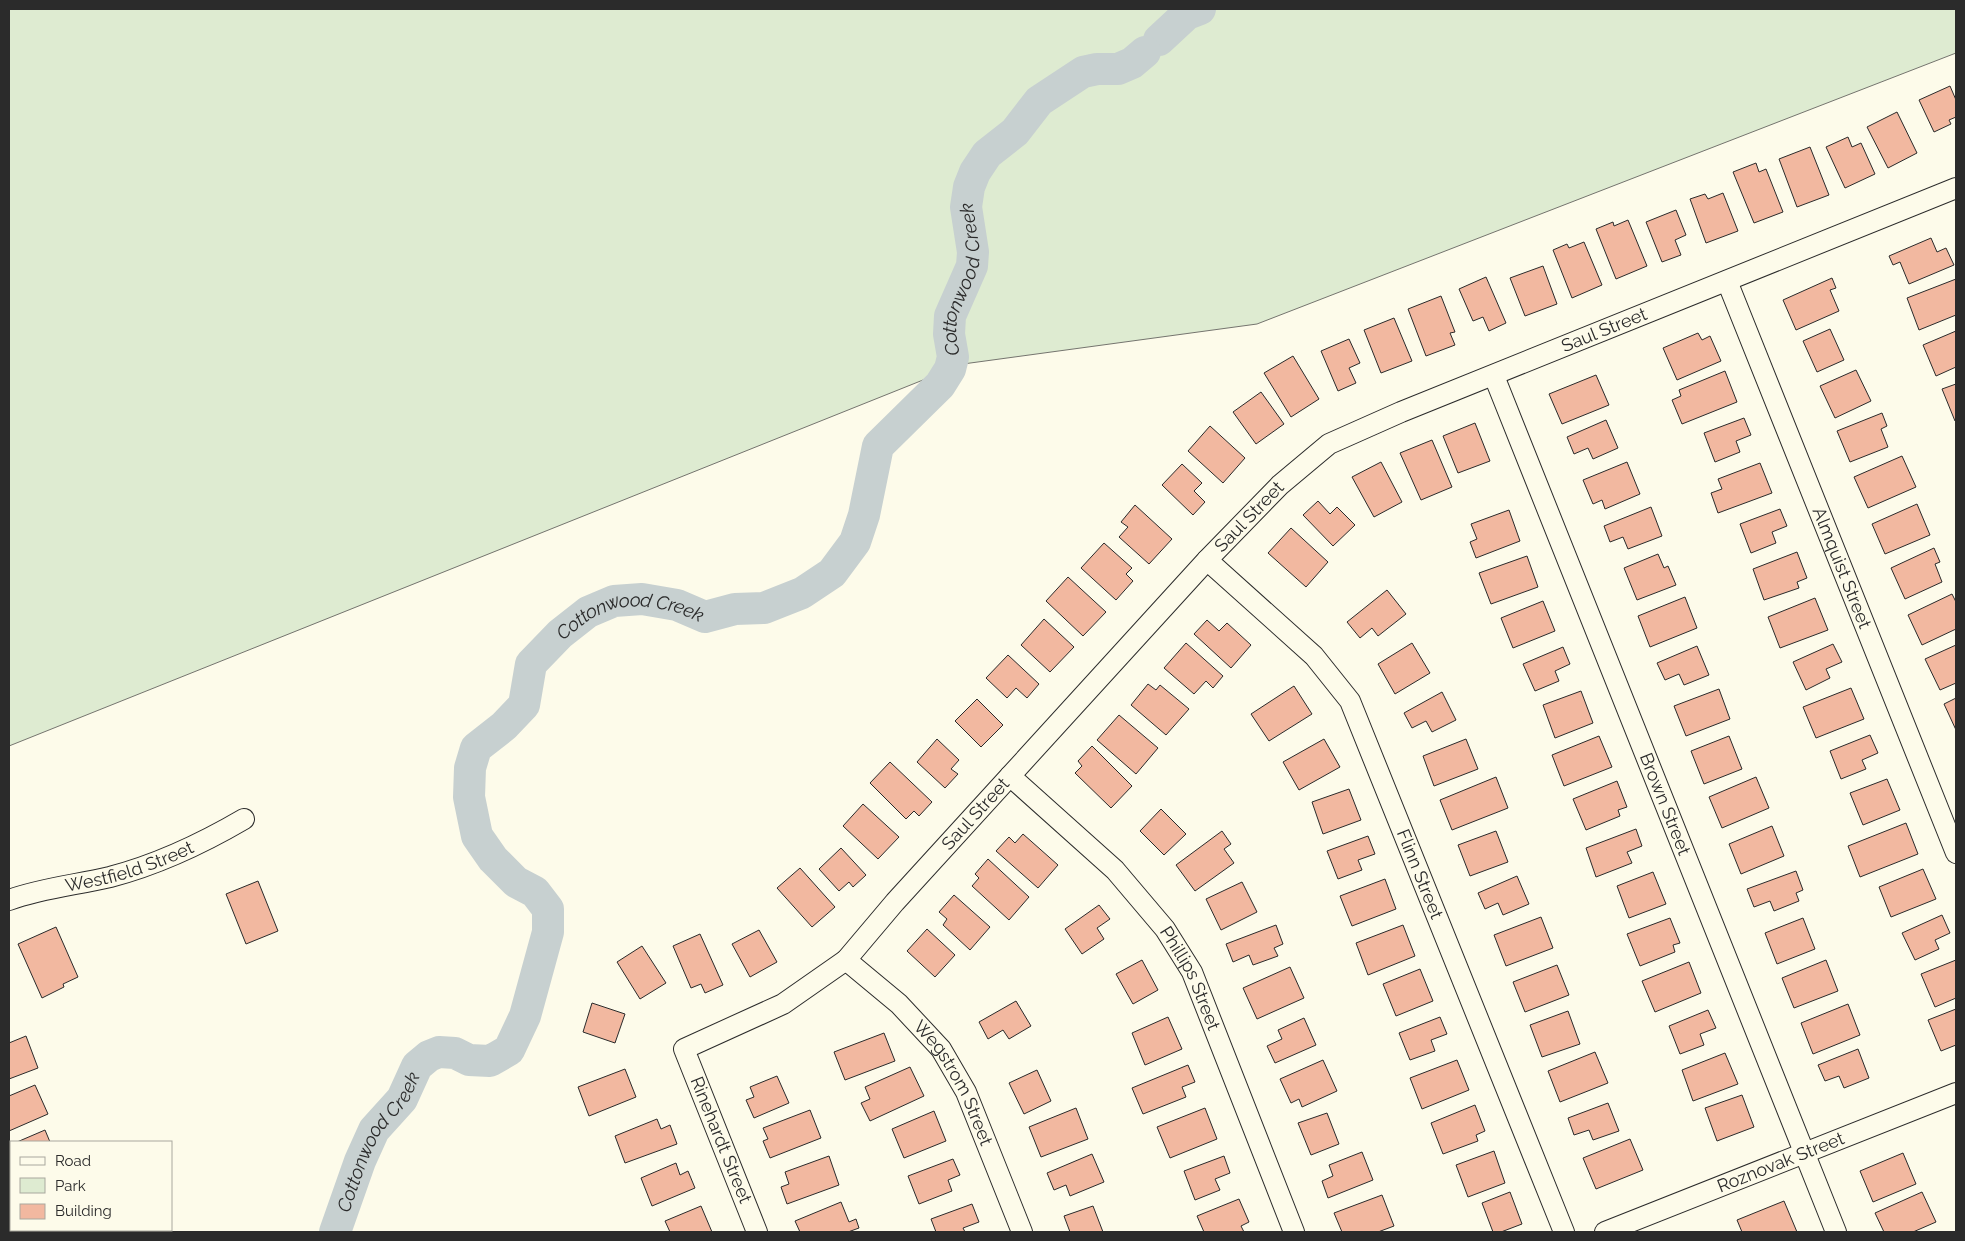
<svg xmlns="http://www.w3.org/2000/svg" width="1965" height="1241" font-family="Raleway,sans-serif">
  <rect width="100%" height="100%" fill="#fdfbea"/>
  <!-- green -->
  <polygon fill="#deebd1" stroke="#74746e" points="9,9 1956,9 1956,53 1257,324 963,364 9,746"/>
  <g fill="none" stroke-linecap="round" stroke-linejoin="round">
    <!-- river -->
    <g stroke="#c7d0d0" stroke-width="32">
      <polyline points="1159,40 1187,14 1200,9"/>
      <path id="s1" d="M 335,1232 L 360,1161 L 374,1130 L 402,1099 L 417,1066 L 429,1056 L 439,1052 L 455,1053 L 469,1060 L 490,1061 L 509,1050 L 525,1016 L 548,932 L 548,909 L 535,892 L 516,882 L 493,859 L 477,836 L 469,797 L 470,768 L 476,748 L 504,726 L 524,705 L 531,664 L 560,634 L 588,612 L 614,601 L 642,599 L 677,605 L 705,617 L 735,609 L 764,608 L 802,593 L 832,573 L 855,542 L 864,515 L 878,446 L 940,385 L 950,369 L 953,357 L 949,334 L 950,316 L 972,266 L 973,252 L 966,207 L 969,187 L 975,172 L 987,154 L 1015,132 L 1039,101 L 1083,72 L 1097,69 L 1118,69 L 1132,63 L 1145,52"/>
    </g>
  </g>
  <!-- building -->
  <g fill="#f2b8a0" stroke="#2b2b2b">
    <polygon points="1950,86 1956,100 1956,117 1949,120 1951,124 1934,132 1919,100"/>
    <polygon points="1897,112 1917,153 1888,168 1867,127"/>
    <polygon points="1848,137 1852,147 1861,143 1875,174 1845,188 1826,147"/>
    <polygon points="1810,147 1829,195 1797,207 1779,159"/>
    <polygon points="1756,163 1759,172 1766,169 1783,212 1754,223 1733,172"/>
    <polygon points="1723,193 1738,231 1706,243 1690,199 1705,194 1708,199"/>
    <polygon points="1676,210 1686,235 1675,240 1681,255 1662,262 1646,222"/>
    <polygon points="1628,220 1647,266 1616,279 1596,229 1613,222 1614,226"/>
    <polygon points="1931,238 1937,252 1946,248 1954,265 1909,284 1900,262 1893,265 1889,256"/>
    <polygon points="1584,242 1602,285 1572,298 1553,250 1567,244 1569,248"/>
    <polygon points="1543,266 1557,304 1525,316 1510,278"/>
    <polygon points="1486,277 1506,323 1489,331 1483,317 1473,321 1459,289"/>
    <polygon points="1832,278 1836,288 1830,290 1839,311 1796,330 1783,300"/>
    <polygon points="1956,279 1956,315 1919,330 1907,298"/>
    <polygon points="1441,296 1455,332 1450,333 1455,345 1426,356 1408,309"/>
    <polygon points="1394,318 1412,361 1381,373 1364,330"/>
    <polygon points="1830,329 1844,360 1817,372 1803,341"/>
    <polygon points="1956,331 1956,367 1936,376 1923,345"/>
    <polygon points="1698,333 1702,340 1710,336 1721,361 1677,380 1663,348"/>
    <polygon points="1349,339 1360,363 1349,368 1356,383 1338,391 1321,351"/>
    <polygon points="1293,356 1319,399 1291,417 1264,373"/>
    <polygon points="1856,370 1871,401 1835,418 1820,386"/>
    <polygon points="1725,371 1737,402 1682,424 1672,400 1681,396 1679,390"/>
    <polygon points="1596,375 1609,405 1562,424 1549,394"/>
    <polygon points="1956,384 1956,421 1955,421 1942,389"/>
    <polygon points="1261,392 1284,424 1256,444 1233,412"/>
    <polygon points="1882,413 1887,426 1881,429 1888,447 1850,462 1837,431"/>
    <polygon points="1744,418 1751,435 1736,441 1740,452 1715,462 1704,433"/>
    <polygon points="1606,420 1618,448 1593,459 1588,448 1574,454 1567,437"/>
    <polygon points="1475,423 1490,461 1458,473 1443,436"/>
    <polygon points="1210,426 1245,458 1223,483 1188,451"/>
    <polygon points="1432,440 1452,487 1421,500 1400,453"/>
    <polygon points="1902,456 1916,487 1868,508 1854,477"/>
    <polygon points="1381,462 1402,502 1374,517 1352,477"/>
    <polygon points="1627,462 1640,494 1605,509 1602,500 1593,504 1583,480"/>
    <polygon points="1760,463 1772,493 1718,513 1711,493 1722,489 1718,479"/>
    <polygon points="1182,464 1202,483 1194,491 1205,502 1193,515 1162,485"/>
    <polygon points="1318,501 1330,514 1337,507 1355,525 1333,546 1303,515"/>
    <polygon points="1917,504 1930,535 1885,554 1872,524"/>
    <polygon points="1135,505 1172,539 1149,564 1119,537 1128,527 1121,522"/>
    <polygon points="1651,507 1662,536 1628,549 1623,537 1610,542 1604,526"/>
    <polygon points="1780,509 1787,526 1772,532 1776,543 1751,553 1740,524"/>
    <polygon points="1509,510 1520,541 1476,558 1470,542 1477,539 1471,524"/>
    <polygon points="1291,528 1328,562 1306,587 1268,553"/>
    <polygon points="1104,543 1132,568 1126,574 1133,581 1116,600 1081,568"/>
    <polygon points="1934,548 1940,562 1935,564 1942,582 1905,599 1891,568"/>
    <polygon points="1797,552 1807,578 1797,582 1799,588 1764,600 1753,569"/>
    <polygon points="1658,554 1664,568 1668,566 1676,585 1637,600 1624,568"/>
    <polygon points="1527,556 1538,587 1491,604 1479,573"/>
    <polygon points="1068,577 1106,612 1083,636 1046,601"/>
    <polygon points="1387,590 1406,614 1378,636 1372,628 1360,638 1347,622"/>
    <polygon points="1952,594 1956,602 1956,629 1922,645 1908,615"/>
    <polygon points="1685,597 1697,628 1650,647 1638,616"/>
    <polygon points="1815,598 1828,630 1780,648 1768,617"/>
    <polygon points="1543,601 1555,631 1513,648 1501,618"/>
    <polygon points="1044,619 1074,647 1050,672 1021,645"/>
    <polygon points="1207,620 1219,631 1227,623 1251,645 1231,668 1194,634"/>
    <polygon points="1186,643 1223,676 1213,688 1206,681 1194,694 1164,668"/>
    <polygon points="1412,643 1430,673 1395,694 1378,664"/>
    <polygon points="1833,644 1842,662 1826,669 1830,678 1806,690 1793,662"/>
    <polygon points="1956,645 1956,683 1940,690 1925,659"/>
    <polygon points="1697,646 1709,675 1684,685 1679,674 1665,680 1657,663"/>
    <polygon points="1563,647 1570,664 1555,671 1559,681 1535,691 1523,664"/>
    <polygon points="1008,655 1039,684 1027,698 1016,688 1007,698 986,678"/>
    <polygon points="1148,684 1156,690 1160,685 1189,709 1166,735 1131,705"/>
    <polygon points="1294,686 1312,714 1269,741 1251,714"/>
    <polygon points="1851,688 1864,719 1816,738 1803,707"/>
    <polygon points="1719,689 1730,719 1686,736 1674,706"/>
    <polygon points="1581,691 1593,723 1555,738 1543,705"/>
    <polygon points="1442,692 1456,720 1432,732 1426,721 1412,728 1404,713"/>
    <polygon points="1956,698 1956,730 1944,704"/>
    <polygon points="977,699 1003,725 981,747 955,721"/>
    <polygon points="1119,715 1158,748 1136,774 1097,740"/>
    <polygon points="1870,735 1878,753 1862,760 1866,769 1841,779 1830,751"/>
    <polygon points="1599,736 1612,767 1564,786 1552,755"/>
    <polygon points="1729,736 1742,769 1704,784 1691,751"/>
    <polygon points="937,739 959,760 951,769 958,774 945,788 917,762"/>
    <polygon points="1324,739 1340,767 1299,790 1283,762"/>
    <polygon points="1466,739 1478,769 1434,786 1423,756"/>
    <polygon points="1092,746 1132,786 1111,808 1075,773 1082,766 1078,761"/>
    <polygon points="890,762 932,802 919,816 914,811 906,819 870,783"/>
    <polygon points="1496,777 1508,808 1452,830 1440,800"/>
    <polygon points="1756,777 1769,808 1722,828 1709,797"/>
    <polygon points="1887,779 1900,810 1863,825 1850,793"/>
    <polygon points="1617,781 1627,807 1618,810 1620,816 1586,830 1573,799"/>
    <polygon points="1349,789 1361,820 1323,834 1312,802"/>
    <polygon points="863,804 899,837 878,859 843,826"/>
    <polygon points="1161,809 1186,834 1164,855 1140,831"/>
    <polygon points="1906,823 1918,854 1860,877 1848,846"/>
    <polygon points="1772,826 1784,856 1741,874 1729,844"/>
    <polygon points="1636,829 1642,846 1627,852 1632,863 1596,877 1586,848"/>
    <polygon points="1222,831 1231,844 1224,849 1234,863 1195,891 1176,865"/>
    <polygon points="1496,831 1508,862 1470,876 1458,845"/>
    <polygon points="1023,834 1058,865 1038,888 996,851 1009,837 1015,843"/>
    <polygon points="1368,836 1375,854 1358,860 1362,870 1338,879 1327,851"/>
    <polygon points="841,848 866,875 853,887 849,882 839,891 819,869"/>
    <polygon points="988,859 1029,897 1009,920 972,886 979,878 975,874"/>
    <polygon points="800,868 835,907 812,927 777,888"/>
    <polygon points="1923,869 1936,899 1891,917 1879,887"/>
    <polygon points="1796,871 1803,890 1796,893 1799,901 1774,911 1770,901 1754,907 1747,889"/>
    <polygon points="1653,872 1666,904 1629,918 1617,886"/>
    <polygon points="1517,876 1529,904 1503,915 1498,903 1485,909 1478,893"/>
    <polygon points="1385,879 1396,909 1352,926 1340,896"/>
    <polygon points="258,881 278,931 246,944 226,894"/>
    <polygon points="1242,882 1257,912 1221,930 1206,899"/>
    <polygon points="954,895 990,927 970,950 943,925 947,919 939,912"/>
    <polygon points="1099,905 1110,919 1097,928 1104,939 1082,954 1065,929"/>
    <polygon points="1942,915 1950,933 1935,940 1939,949 1915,960 1902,933"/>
    <polygon points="1541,917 1553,948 1506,966 1494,935"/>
    <polygon points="1670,918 1680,943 1673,945 1675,952 1640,966 1627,934"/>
    <polygon points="1803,918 1815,949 1777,964 1765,933"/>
    <polygon points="1276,925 1283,944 1274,948 1278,956 1253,965 1249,955 1233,962 1226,944"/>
    <polygon points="1403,925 1415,956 1368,975 1356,943"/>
    <polygon points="56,927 78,977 63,984 64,987 42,998 18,944"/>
    <polygon points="927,929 955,955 935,977 907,951"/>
    <polygon points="759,930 777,962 750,977 732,944"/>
    <polygon points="700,934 723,985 705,993 701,984 691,988 673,946"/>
    <polygon points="642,946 666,983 640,999 617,962"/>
    <polygon points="1142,960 1158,990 1133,1004 1116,974"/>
    <polygon points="1826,960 1838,991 1794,1008 1782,978"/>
    <polygon points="1956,960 1956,998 1935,1007 1921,974"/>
    <polygon points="1689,962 1701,993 1655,1012 1642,981"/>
    <polygon points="1557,965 1569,995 1525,1012 1513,982"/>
    <polygon points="1290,967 1304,998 1257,1019 1243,988"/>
    <polygon points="1420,969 1433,1001 1396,1016 1383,984"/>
    <polygon points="1016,1001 1031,1026 1009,1039 1003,1030 988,1039 979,1022"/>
    <polygon points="592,1003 625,1014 615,1043 583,1032"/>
    <polygon points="1848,1004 1860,1035 1813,1054 1801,1023"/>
    <polygon points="1956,1009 1956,1045 1941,1051 1928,1020"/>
    <polygon points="1708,1010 1716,1028 1700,1034 1704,1045 1680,1054 1669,1026"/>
    <polygon points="1568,1011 1580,1044 1542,1057 1530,1025"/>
    <polygon points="1168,1017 1182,1049 1145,1065 1132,1033"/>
    <polygon points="1440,1017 1447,1034 1431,1040 1435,1051 1410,1060 1399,1033"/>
    <polygon points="1304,1018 1316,1045 1275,1063 1267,1046 1282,1039 1278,1030"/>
    <polygon points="884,1033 895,1061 845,1080 834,1052"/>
    <polygon points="26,1036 38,1068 9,1079 9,1043"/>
    <polygon points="1858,1049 1869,1078 1844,1088 1839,1076 1825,1081 1818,1065"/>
    <polygon points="1595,1052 1608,1083 1560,1102 1548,1071"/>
    <polygon points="1725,1053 1738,1084 1693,1101 1682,1070"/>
    <polygon points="1323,1060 1337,1091 1302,1107 1299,1099 1291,1103 1280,1079"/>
    <polygon points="1457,1060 1469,1090 1422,1109 1410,1078"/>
    <polygon points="1188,1065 1195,1082 1182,1087 1186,1097 1143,1114 1132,1088"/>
    <polygon points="910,1067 924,1096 870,1121 861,1103 870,1099 865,1087"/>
    <polygon points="625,1069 636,1097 589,1116 578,1087"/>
    <polygon points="1037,1070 1051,1101 1024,1114 1009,1083"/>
    <polygon points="777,1076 789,1103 754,1118 746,1100 754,1097 750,1087"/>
    <polygon points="35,1085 48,1114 9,1131 9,1096"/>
    <polygon points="1742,1095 1754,1127 1717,1141 1705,1108"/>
    <polygon points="1608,1103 1619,1131 1593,1140 1589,1130 1574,1135 1568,1118"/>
    <polygon points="1475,1105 1485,1131 1476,1135 1478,1141 1443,1154 1431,1123"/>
    <polygon points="1076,1108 1088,1139 1041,1157 1029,1127"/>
    <polygon points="1205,1108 1217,1139 1170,1158 1157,1127"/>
    <polygon points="810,1110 821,1138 770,1158 763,1141 768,1139 763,1128"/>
    <polygon points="934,1111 946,1141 904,1158 892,1129"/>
    <polygon points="1327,1113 1339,1144 1311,1155 1298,1123"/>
    <polygon points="657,1119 661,1129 670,1125 677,1144 625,1163 615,1136"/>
    <polygon points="45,1130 50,1142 17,1142"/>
    <polygon points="1630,1139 1643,1170 1596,1189 1583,1158"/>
    <polygon points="1494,1151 1505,1183 1468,1197 1456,1165"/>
    <polygon points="1362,1152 1373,1180 1328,1198 1322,1181 1333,1176 1329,1165"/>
    <polygon points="1903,1153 1916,1184 1873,1202 1860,1171"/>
    <polygon points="1092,1154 1104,1182 1070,1196 1066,1185 1054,1190 1047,1173"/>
    <polygon points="829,1156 839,1185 787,1204 781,1187 789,1184 785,1172"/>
    <polygon points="1224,1156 1230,1173 1215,1179 1220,1190 1195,1200 1184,1171"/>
    <polygon points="953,1159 960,1175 948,1180 952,1191 919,1204 908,1176"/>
    <polygon points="676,1163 680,1175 688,1171 695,1188 652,1206 641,1178"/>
    <polygon points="1510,1192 1522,1224 1501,1232 1493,1232 1482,1203"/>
    <polygon points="1922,1192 1936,1222 1913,1232 1884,1232 1875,1213"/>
    <polygon points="1382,1195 1394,1226 1378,1232 1342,1232 1334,1213"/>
    <polygon points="1239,1199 1249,1222 1241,1226 1244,1232 1204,1232 1197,1216"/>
    <polygon points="1784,1201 1797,1232 1742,1232 1737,1220"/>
    <polygon points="841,1202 849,1222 856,1219 859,1228 848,1232 800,1232 795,1221"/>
    <polygon points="972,1204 979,1222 963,1228 965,1232 936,1232 931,1219"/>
    <polygon points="701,1206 712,1232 670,1232 665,1221"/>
    <polygon points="1093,1206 1103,1232 1070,1232 1064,1216"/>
  </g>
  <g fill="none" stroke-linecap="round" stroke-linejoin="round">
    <defs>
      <g id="minor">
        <path id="s2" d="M 1727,281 L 1956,853"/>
        <path id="s3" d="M 1494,376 L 1836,1232"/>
        <path id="s4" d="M 1207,560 L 1314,656 L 1350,701 L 1564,1232"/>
        <path id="s5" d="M 1010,776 L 1115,870 L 1165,929 L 1192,972 L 1294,1232"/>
        <path id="s6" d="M 9,900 C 42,888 76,885 110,877 C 156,865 203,843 244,819"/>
        <path id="s7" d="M 846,960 L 899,1004 L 941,1049 L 966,1092 L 1022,1232"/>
        <path id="s8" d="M 757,1232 L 684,1049 L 783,1004 L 846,960 L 895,902 L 1010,776 L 1207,560 L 1280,485 L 1329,444 L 1401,412 L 1956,188"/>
        <path id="s9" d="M 1605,1232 L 1956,1093"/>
      </g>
    </defs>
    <!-- minor casing -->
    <use href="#minor" stroke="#2b2b2b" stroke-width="22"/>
    <!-- minor -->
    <use href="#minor" stroke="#fdfbea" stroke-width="20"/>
  </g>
  <g text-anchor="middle" stroke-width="4" stroke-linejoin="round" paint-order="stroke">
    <!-- street labels -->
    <g font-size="18" fill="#2b2b2b" stroke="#fdfbea">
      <text dy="6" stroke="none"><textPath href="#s8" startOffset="1388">Saul Street</textPath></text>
      <text dy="6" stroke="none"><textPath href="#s8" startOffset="982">Saul Street</textPath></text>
      <text dy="6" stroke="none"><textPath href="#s2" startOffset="309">Almquist Street</textPath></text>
      <text dy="6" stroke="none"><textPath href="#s3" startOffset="461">Brown Street</textPath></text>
      <text dy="6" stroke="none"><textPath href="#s8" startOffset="578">Saul Street</textPath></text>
      <text dy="6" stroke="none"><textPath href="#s6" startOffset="125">Westfield Street</textPath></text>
      <text dy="6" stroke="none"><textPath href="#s4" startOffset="388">Flinn Street</textPath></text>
      <text dy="6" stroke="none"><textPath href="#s5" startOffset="274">Phillips Street</textPath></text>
      <text dy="6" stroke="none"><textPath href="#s7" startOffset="166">Wegstrom Street</textPath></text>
      <text transform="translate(721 1140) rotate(68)" y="6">Rinehardt Street</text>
      <text dy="6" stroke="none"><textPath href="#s9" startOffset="189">Roznovak Street</textPath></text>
    </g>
    <!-- water labels -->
    <g font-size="19" font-style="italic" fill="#2b2b2b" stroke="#fdfbea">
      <text dy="7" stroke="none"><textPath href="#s1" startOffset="1408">Cottonwood Creek</textPath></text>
      <text dy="7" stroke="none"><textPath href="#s1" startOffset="854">Cottonwood Creek</textPath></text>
      <text dy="7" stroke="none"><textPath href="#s1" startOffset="101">Cottonwood Creek</textPath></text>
    </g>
  </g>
  <!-- border -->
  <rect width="1965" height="1241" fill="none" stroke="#2b2b2b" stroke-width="20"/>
  <!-- legend -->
  <rect x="10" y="1141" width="162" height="90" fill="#fdfbea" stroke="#a9a89e"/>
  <rect x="20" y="1157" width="25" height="8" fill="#fdfbea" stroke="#a9a89e"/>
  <text x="55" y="1166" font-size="15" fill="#2b2b2b">Road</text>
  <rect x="20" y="1178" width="25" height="15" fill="#deebd1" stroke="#a9a89e"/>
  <text x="55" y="1191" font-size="15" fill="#2b2b2b">Park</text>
  <rect x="20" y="1204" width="25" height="15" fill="#f2b8a0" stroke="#a9a89e"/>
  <text x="55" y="1216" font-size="15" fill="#2b2b2b">Building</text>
</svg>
